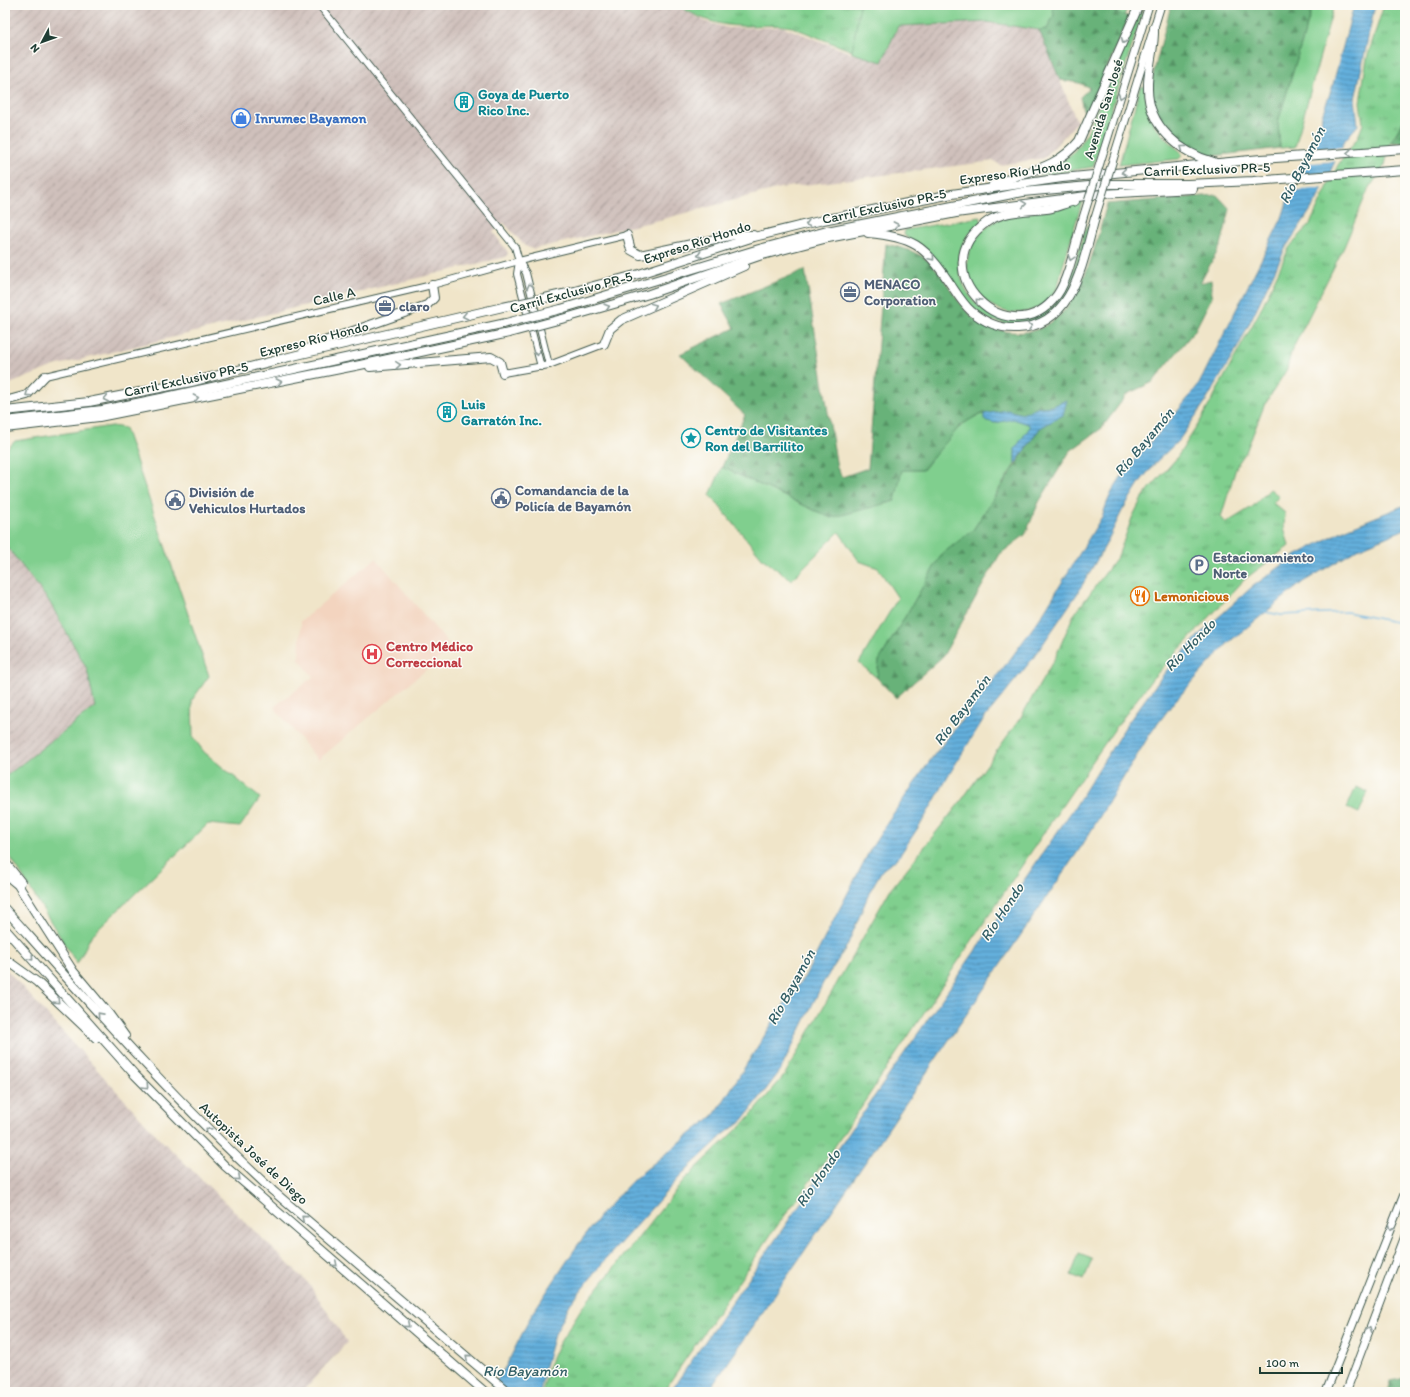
<svg xmlns="http://www.w3.org/2000/svg" width="1410" height="1397" font-family="Itim,sans-serif">
  <defs>
    <pattern id="industrial-furrows" width="10" height="10" patternUnits="userSpaceOnUse"><rect width="10" height="10" fill="#cfc0bb"/><path d="M-1 1l2-2M0 10L10 0M9 11l2-2" fill="none" stroke="#a79d99"/></pattern>
    <pattern id="forest-firs" width="22" height="20" patternUnits="userSpaceOnUse"><rect width="22" height="20" fill="#68b279"/><path d="M5 1l3.5 6h-7zM16 11l3.5 6h-7z" fill="#559264"/></pattern>
    <pattern id="park-tufts" width="24" height="20" patternUnits="userSpaceOnUse"><rect width="24" height="20" fill="#80cf8e"/><path d="M3 7l-1-3M5 7V3M7 7l1-3M15 17l-1-3M17 17v-4M19 17l1-3" fill="none" stroke="#68a975"/></pattern>
    <pattern id="water-rules" width="6" height="5" patternUnits="userSpaceOnUse"><rect width="6" height="5" fill="#63afdc"/><path d="M0 2.5h6" fill="none" stroke="#5190b3"/></pattern>
  </defs>
  <rect width="100%" height="100%" fill="#fdfcf7"/>
  <filter id="ink" filterUnits="userSpaceOnUse"><feTurbulence type="fractalNoise" baseFrequency=".025" numOctaves="2"/><feDisplacementMap in="SourceGraphic" scale="8" xChannelSelector="R" yChannelSelector="G"/><feConvolveMatrix kernelMatrix="1 2 1 2 8 2 1 2 1" color-interpolation-filters="sRGB"/></filter>
  <filter id="wash" filterUnits="userSpaceOnUse"><feTurbulence type="fractalNoise" baseFrequency=".012" numOctaves="4" result="noise"/><feDisplacementMap in="SourceGraphic" scale="16" xChannelSelector="R" yChannelSelector="G"/><feGaussianBlur stdDeviation="0.9" result="paint"/><feColorMatrix in="noise" values="0 0 0 0 0 0 0 0 0 0 0 0 0 0 0 0 0 1.4 0 .05"/><feComposite in="paint" operator="in"/></filter>
  <g filter="url(#wash)">
    <rect width="100%" height="100%" fill="#f0e5c9"/>
    <!-- built -->
    <polygon fill="#f3d4bf" points="376,558 452,648 318,760 274,707 313,677 299,659 301,621"/>
    <!-- industrial -->
    <g fill="url(#industrial-furrows)">
      <polygon points="5,5 676,5 706,22 728,28 784,27 856,55 898,26 987,22 1039,30 1077,122 1044,158 1000,165 994,161 780,188 659,220 533,249 525,246 504,223 493,232 507,251 508,254 505,257 54,366 5,386"/>
      <polygon points="5,544 49,601 87,669 95,707 5,777"/>
      <polygon points="5,968 160,1139 309,1284 347,1342 302,1392 5,1392"/>
    </g>
    <!-- grass -->
    <g fill="#80cf8e" stroke="#508661">
      <polygon points="851,5 1052,5 1054,15 1047,29 1039,30 987,22 898,26 882,62 852,53"/>
      <polygon points="1313,5 1334,5 1295,147 1280,148 1278,122"/>
      <polygon points="1140,11 1142,14 1093,167 1040,175 1040,172 1054,166 1073,153 1087,133"/>
      <polygon points="1144,86 1149,116 1155,126 1168,141 1181,152 1182,156 1179,159 1119,165 1140,87"/>
      <path d="M 1082,202 C 1075,224 1069,247 1062,269 C 1060,276 1059,286 1055,292 C 1012,350 925,273 991,224 C 1007,212 1033,213 1052,210 C 1062,208 1072,205 1082,202 Z"/>
      <path d="M 980,217 L 982,222 C 976,228 969,233 965,240 C 947,270 971,313 1004,318 C 1010,319 1019,317 1025,316 C 1038,314 1048,312 1057,301 C 1072,284 1079,249 1086,227 L 1090,223 L 1080,261 L 1068,295 L 1044,318 L 1017,326 L 989,320 L 971,307 L 949,279 L 904,234 L 905,230 Z"/>
      <path d="M 984,414 L 984,420 L 995,423 L 1013,419 L 1028,423 L 1030,427 L 1015,449 L 1015,464 L 973,530 L 942,554 L 879,661 L 877,678 L 859,663 L 898,598 L 878,568 L 859,561 L 839,532 L 791,580 L 763,559 L 710,495 L 722,467 L 831,518 L 902,470 L 923,470 C 938,452 960,418 984,414 Z"/>
      <polygon points="112,426 125,428 209,676 192,700 193,737 204,752 260,798 240,827 208,824 91,936 77,964 11,858 5,852 5,777 95,707 87,669 49,601 5,544 5,451 15,441"/>
      <polygon points="1356,787 1368,792 1359,813 1347,808"/>
      <polygon points="1079,1254 1092,1259 1084,1280 1071,1275"/>
    </g>
    <!-- forest -->
    <g fill="url(#forest-firs)" stroke="#447856">
      <polygon points="1052,5 1129,5 1124,15 1129,17 1089,110 1083,110 1080,97 1090,88 1079,83 1060,80 1039,30 1047,29 1054,15"/>
      <polygon points="1171,5 1313,5 1278,122 1280,148 1213,156 1192,148 1178,137 1159,119 1152,97 1152,79"/>
      <polygon points="1405,119 1405,142 1391,143"/>
      <path d="M 1217,195 L 1230,209 L 1221,245 L 1200,283 L 1211,280 L 1212,297 L 1195,330 L 1153,382 L 1127,394 L 1102,428 L 1070,451 L 1039,502 L 1025,535 L 1000,554 L 943,656 L 896,698 L 877,678 L 879,661 L 942,554 L 973,530 L 1040,428 L 1063,415 L 1066,400 L 1053,406 L 1040,407 L 1022,414 L 1007,410 L 978,415 L 961,425 L 922,470 L 902,470 L 895,501 L 831,518 L 722,467 L 745,415 L 680,354 L 735,328 L 721,304 L 805,270 L 837,468 L 842,477 L 868,468 L 886,244 C 898,247 912,250 923,257 C 942,269 954,300 971,316 C 981,326 996,330 1010,332 C 1077,340 1093,252 1107,204 Z"/>
      <polygon points="1405,1378 1405,1392 1388,1392 1391,1381"/>
    </g>
    <!-- park -->
    <g fill="url(#park-tufts)" stroke="#508661">
      <path d="M 678,5 L 860,5 L 852,51 L 792,27 C 775,24 758,26 742,26 C 718,26 697,18 678,5 Z"/>
      <polygon points="1096,5 1129,5 1124,15"/>
      <polygon points="1384,5 1405,5 1405,118 1390,143 1385,165 1368,190 1344,247 1291,352 1287,369 1264,406 1246,452 1237,465 1221,517 1226,523 1252,507 1270,489 1279,496 1273,503 1285,513 1284,527 1289,546 1245,579 1152,679 1114,730 1049,825 829,1155 772,1233 663,1392 542,1392 549,1365 557,1347 581,1309 687,1177 746,1121 784,1076 890,890 961,801 1021,717 1056,656 1073,616 1118,556 1132,518 1141,500 1151,487 1176,459 1201,420 1260,311 1289,248 1310,224 1338,165 1358,137 1363,124 1360,102 1367,58"/>
    </g>
    <!-- water -->
    <g fill="url(#water-rules)" stroke="#417688">
      <path d="M 1354,5 L 1375,5 L 1355,99 L 1358,125 L 1345,140 L 1316,202 L 1286,247 L 1239,345 L 1206,401 L 1179,440 L 1156,462 L 1140,482 L 1122,511 L 1105,546 L 1077,594 L 1034,657 L 983,720 L 953,768 L 925,817 L 898,858 L 882,870 L 870,891 L 847,946 L 823,983 L 780,1071 L 743,1120 L 723,1135 L 686,1170 L 605,1260 L 570,1304 L 553,1338 L 545,1366 L 540,1392 L 489,1392 L 506,1366 L 532,1314 L 577,1246 L 601,1214 L 634,1179 L 713,1116 L 721,1105 L 785,1003 L 805,976 L 870,850 L 891,817 L 934,755 L 1011,658 L 1042,615 L 1103,515 C 1112,481 1137,457 1160,432 C 1174,417 1186,400 1199,384 L 1282,218 L 1297,171 L 1321,127 L 1322,115 L 1332,88 Z"/>
      <polygon points="1067,400 1063,415 1040,428 1015,464 1015,449 1030,427 1028,424 1013,419 995,423 984,420 984,414 1007,410 1022,414 1040,407 1053,406"/>
      <polygon points="1405,505 1405,529 1358,549 1303,582 1229,642 1174,702 1150,734 1083,844 708,1392 670,1392 1076,805 1127,724 1166,671 1203,631 1252,587 1295,556 1344,530"/>
    </g>
    <!-- pier -->
    <g fill="#f0e5c9">
      <polygon points="1345,147 1338,161 1298,164 1306,150"/>
      <polygon points="1332,173 1325,188 1289,191 1294,175"/>
    </g>
    <g fill="none" stroke-linecap="round" stroke-linejoin="round">
      <!-- stream -->
      <polyline stroke="#63afdc" stroke-width="1.5" points="1265,612 1281,615 1347,612 1405,624"/>
    </g>
  </g>
  <g filter="url(#ink)">
    <g fill="none" stroke-linecap="round" stroke-linejoin="round">
      <defs>
        <g id="secondary">
          <polyline points="319,5 515,247 519,261 526,273 549,365"/>
          <polyline points="519,261 517,274 541,367"/>
          <polyline points="503,373 549,365 604,344"/>
          <polyline points="45,376 432,285 519,261 627,235"/>
        </g>
        <g id="primary">
          <polyline points="1104,150 1149,5"/>
          <polyline points="1116,150 1161,5"/>
          <polyline points="1326,1392 1405,1192"/>
          <polyline points="1346,1392 1405,1236"/>
        </g>
        <g id="highway">
          <path d="M 1154,28 C 1155,49 1147,68 1148,89 C 1148,126 1180,153 1214,162"/>
          <path d="M 993,185 C 1026,170 1054,171 1079,141 L 1139,5"/>
          <path d="M 1075,201 C 1067,203 1059,206 1052,208 C 1031,212 1005,209 987,222 C 919,269 1010,359 1057,295 C 1069,278 1076,241 1082,221"/>
          <path d="M 868,233 C 912,237 925,245 949,282 C 956,292 962,303 971,311 C 984,322 1001,329 1018,328 C 1074,326 1083,260 1095,218"/>
          <polyline points="627,235 631,250 640,255 734,235 753,235"/>
          <polyline points="563,294 639,274 754,237 823,220 952,194 1062,178 1261,159 1405,149"/>
          <polyline points="561,309 759,249 827,231 1023,192 1111,184 1188,184 1253,181 1405,170"/>
          <polyline points="569,317 649,294 759,256 828,238 956,213 1101,194 1193,189"/>
          <polyline points="604,344 610,329 621,320 744,266"/>
          <polyline points="304,351 316,344 427,305 434,298 432,285"/>
          <polyline points="370,367 491,357 500,362 503,373"/>
          <polyline points="5,401 27,395 45,376"/>
          <polyline points="5,411 89,402 191,382 297,355 503,307"/>
          <polyline points="5,421 102,410 161,398 506,323"/>
          <polyline points="5,428 99,417 360,365 509,333"/>
          <polyline points="5,862 21,882"/>
          <polyline points="6,875 18,885 73,971 109,1014 125,1036"/>
          <path d="M 5,909 C 92,1006 177,1103 273,1191 L 508,1392"/>
          <polyline points="5,929 135,1075 225,1166 485,1392"/>
          <polyline points="5,959 37,982 96,1038"/>
        </g>
      </defs>
      <!-- secondary casing -->
      <use href="#secondary" stroke="#3e564a" stroke-width="8"/>
      <!-- primary casing -->
      <use href="#primary" stroke="#3e564a" stroke-width="9"/>
      <!-- highway casing -->
      <use href="#highway" stroke="#3e564a" stroke-width="10"/>
      <!-- secondary -->
      <use href="#secondary" stroke="#fff" stroke-width="6"/>
      <!-- primary -->
      <use href="#primary" stroke="#fff" stroke-width="7"/>
      <!-- highway -->
      <use href="#highway" stroke="#fff" stroke-width="8"/>
      <defs>
        <g id="primary-bridge">
          <polyline points="1095,218 1116,150"/>
          <polyline points="1082,221 1104,150"/>
        </g>
        <g id="highway-bridge">
          <polyline points="503,307 563,294"/>
          <polyline points="506,323 561,309"/>
          <polyline points="509,333 569,317"/>
        </g>
      </defs>
      <!-- primary-bridge casing -->
      <use href="#primary-bridge" stroke="#3e564a" stroke-width="9" stroke-linecap="butt"/>
      <!-- highway-bridge casing -->
      <use href="#highway-bridge" stroke="#3e564a" stroke-width="10" stroke-linecap="butt"/>
      <!-- primary-bridge -->
      <use href="#primary-bridge" stroke="#fff" stroke-width="7"/>
      <!-- highway-bridge -->
      <use href="#highway-bridge" stroke="#fff" stroke-width="8"/>
    </g>
    <!-- one-way arrows -->
    <defs><path id="oneway-chevron" d="M-2-3.5L2.5 0L-2 3.5" fill="none" stroke-width="1.6" stroke-linecap="round" stroke-linejoin="round"/></defs>
    <g stroke="#8f9e9a">
      <use href="#oneway-chevron" transform="translate(1124 41) rotate(114)"/>
      <use href="#oneway-chevron" transform="translate(1121 96) rotate(107)"/>
      <use href="#oneway-chevron" transform="translate(1183 148) rotate(-144)"/>
      <use href="#oneway-chevron" transform="translate(1349 153) rotate(176)"/>
      <use href="#oneway-chevron" transform="translate(1124 172) rotate(174)"/>
      <use href="#oneway-chevron" transform="translate(1024 204) rotate(-8)"/>
      <use href="#oneway-chevron" transform="translate(808 224) rotate(165)"/>
      <use href="#oneway-chevron" transform="translate(896 225) rotate(-11)"/>
      <use href="#oneway-chevron" transform="translate(700 255) rotate(162)"/>
      <use href="#oneway-chevron" transform="translate(932 258) rotate(49)"/>
      <use href="#oneway-chevron" transform="translate(1071 258) rotate(107)"/>
      <use href="#oneway-chevron" transform="translate(530 286) rotate(-104)"/>
      <use href="#oneway-chevron" transform="translate(978 301) rotate(-135)"/>
      <use href="#oneway-chevron" transform="translate(654 306) rotate(-23)"/>
      <use href="#oneway-chevron" transform="translate(607 307) rotate(-16)"/>
      <use href="#oneway-chevron" transform="translate(465 316) rotate(167)"/>
      <use href="#oneway-chevron" transform="translate(1030 326) rotate(-15)"/>
      <use href="#oneway-chevron" transform="translate(537 353) rotate(76)"/>
      <use href="#oneway-chevron" transform="translate(398 365) rotate(-5)"/>
      <use href="#oneway-chevron" transform="translate(279 382) rotate(-11)"/>
      <use href="#oneway-chevron" transform="translate(28 394) rotate(146)"/>
      <use href="#oneway-chevron" transform="translate(196 398) rotate(-11)"/>
      <use href="#oneway-chevron" transform="translate(106 399) rotate(169)"/>
      <use href="#oneway-chevron" transform="translate(31 958) rotate(48)"/>
      <use href="#oneway-chevron" transform="translate(57 1001) rotate(44)"/>
      <use href="#oneway-chevron" transform="translate(100 1015) rotate(-132)"/>
      <use href="#oneway-chevron" transform="translate(146 1086) rotate(47)"/>
      <use href="#oneway-chevron" transform="translate(208 1130) rotate(-136)"/>
      <use href="#oneway-chevron" transform="translate(238 1178) rotate(42)"/>
      <use href="#oneway-chevron" transform="translate(304 1218) rotate(-140)"/>
      <use href="#oneway-chevron" transform="translate(1391 1228) rotate(112)"/>
      <use href="#oneway-chevron" transform="translate(335 1264) rotate(41)"/>
      <use href="#oneway-chevron" transform="translate(407 1325) rotate(41)"/>
      <use href="#oneway-chevron" transform="translate(1369 1329) rotate(-70)"/>
      <use href="#oneway-chevron" transform="translate(468 1357) rotate(-139)"/>
    </g>
  </g>
  <!-- icons -->
  <defs>
    <symbol id="building-ring" viewBox="-11 -11 22 22"><circle r="9.5" fill="#fdfcf7" stroke="#0f9aa8" stroke-width="1.5"/><path d="M-4-6H4V6H1V3H-1V6H-4ZM-2.5-4.3h1.7v1.8h-1.7ZM.8-4.3h1.7v1.8H.8ZM-2.5-1h1.7V.8h-1.7ZM.8-1h1.7V.8H.8Z" fill="#0f9aa8"/></symbol>
    <symbol id="shop-ring" viewBox="-11 -11 22 22"><circle r="9.5" fill="#fdfcf7" stroke="#3f7fe0" stroke-width="1.5"/><path d="M-5-2.5h2.3a2.7 3.5 0 0 1 5.4 0H5L5.5 6h-11ZM-1.5-2.5h3a1.5 2.3 0 0 0-3 0Z" fill="#3f7fe0"/></symbol>
    <symbol id="office-ring" viewBox="-11 -11 22 22"><circle r="9.5" fill="#fdfcf7" stroke="#5c6f8a" stroke-width="1.5"/><path d="M-6-3h4V-5.5h4V-3h4V5H-6ZM-1-4.5V-3h2v-1.5ZM-6 0V1H6V0Z" fill="#5c6f8a"/></symbol>
    <symbol id="sight-ring" viewBox="-11 -11 22 22"><circle r="9.5" fill="#fdfcf7" stroke="#0f9aa8" stroke-width="1.5"/><path d="M0-6L1.8-2.2L6-1.7L2.9 1.2L3.7 5.4L0 3.3L-3.7 5.4L-2.9 1.2L-6-1.7L-1.8-2.2Z" fill="#0f9aa8"/></symbol>
    <symbol id="civic-ring" viewBox="-11 -11 22 22"><circle r="9.5" fill="#fdfcf7" stroke="#5c6f8a" stroke-width="1.5"/><path d="M-.6-6.5H3V-4.5H.6V-3L4-1V1h2V6H-6V1h2V-1L-.6-3ZM-1.2 2.5V6h2.4V2.5Z" fill="#5c6f8a"/></symbol>
    <symbol id="parking-ring" viewBox="-11 -11 22 22"><circle r="9.5" fill="#fdfcf7" stroke="#5c6f8a" stroke-width="1.5"/><path d="M-3.5-5.5H1a3.5 3.5 0 0 1 0 7H-1V5.5H-3.5ZM-1-3.4V-.6H.8a1.4 1.4 0 0 0 0-2.8Z" fill="#5c6f8a"/></symbol>
    <symbol id="restaurant-ring" viewBox="-11 -11 22 22"><circle r="9.5" fill="#fdfcf7" stroke="#e8710a" stroke-width="1.5"/><path d="M-5-6h1v4h1v-4h1v4h1v-4h1v5L-1.5 .5V6h-2V.5L-5-1ZM5-6V6H3V1.5H1.5Q1.5-4 5-6Z" fill="#e8710a"/></symbol>
    <symbol id="hospital-ring" viewBox="-11 -11 22 22"><circle r="9.5" fill="#fdfcf7" stroke="#e0444e" stroke-width="1.5"/><path d="M-5-5h3v3.5h4V-5h3V5h-3V1.5h-4V5h-3Z" fill="#e0444e"/></symbol>
  </defs>
  <g fill-rule="evenodd">
    <use href="#building-ring" x="453" y="91" width="22" height="22"/>
    <use href="#shop-ring" x="230" y="107" width="22" height="22"/>
    <use href="#office-ring" x="839" y="281" width="22" height="22"/>
    <use href="#office-ring" x="374" y="295" width="22" height="22"/>
    <use href="#building-ring" x="436" y="401" width="22" height="22"/>
    <use href="#sight-ring" x="680" y="427" width="22" height="22"/>
    <use href="#civic-ring" x="490" y="487" width="22" height="22"/>
    <use href="#civic-ring" x="164" y="489" width="22" height="22"/>
    <use href="#parking-ring" x="1188" y="554" width="22" height="22"/>
    <use href="#restaurant-ring" x="1129" y="585" width="22" height="22"/>
    <use href="#hospital-ring" x="361" y="643" width="22" height="22"/>
  </g>
  <g text-anchor="middle" stroke-width="3" stroke-linejoin="round" paint-order="stroke">
    <!-- culture labels -->
    <g font-size="14" font-weight="bold" fill="#0d838f" stroke="#fdfcf7" text-anchor="start">
      <text x="478" y="99">Goya de Puerto<tspan x="478" dy="16">Rico Inc.</tspan></text>
      <text x="461" y="409">Luis<tspan x="461" dy="16">Garratón Inc.</tspan></text>
      <text x="705" y="435">Centro de Visitantes<tspan x="705" dy="16">Ron del Barrilito</tspan></text>
    </g>
    <!-- street labels -->
    <g font-size="14" fill="#1f3d34" stroke="#fdfcf7">
      <text transform="translate(1103 109) rotate(-73)" y="5">Avenida San José</text>
      <text transform="translate(1207 169) rotate(-2)" y="5">Carril Exclusivo PR-5</text>
      <text transform="translate(1015 172) rotate(-8)" y="5">Expreso Río Hondo</text>
      <text transform="translate(884 206) rotate(-12)" y="5">Carril Exclusivo PR-5</text>
      <text transform="translate(697 242) rotate(-18)" y="5">Expreso Río Hondo</text>
      <text transform="translate(571 292) rotate(-15)" y="5">Carril Exclusivo PR-5</text>
      <text transform="translate(334 296) rotate(-13)" y="5">Calle A</text>
      <text transform="translate(314 339) rotate(-14)" y="5">Expreso Río Hondo</text>
      <text transform="translate(186 379) rotate(-12)" y="5">Carril Exclusivo PR-5</text>
      <text transform="translate(254 1153) rotate(43)" y="5">Autopista José de Diego</text>
    </g>
    <!-- shop labels -->
    <g font-size="14" font-weight="bold" fill="#366cbe" stroke="#fdfcf7" text-anchor="start">
      <text x="255" y="123">Inrumec Bayamon</text>
    </g>
    <!-- service labels -->
    <g font-size="14" font-weight="bold" fill="#4e5e75" stroke="#fdfcf7" text-anchor="start">
      <text x="864" y="289">MENACO<tspan x="864" dy="16">Corporation</tspan></text>
      <text x="399" y="311">claro</text>
      <text x="515" y="495">Comandancia de la<tspan x="515" dy="16">Policía de Bayamón</tspan></text>
      <text x="189" y="497">División de<tspan x="189" dy="16">Vehiculos Hurtados</tspan></text>
      <text x="1213" y="562">Estacionamiento<tspan x="1213" dy="16">Norte</tspan></text>
    </g>
    <!-- food labels -->
    <g font-size="14" font-weight="bold" fill="#c56008" stroke="#fdfcf7" text-anchor="start">
      <text x="1154" y="601">Lemonicious</text>
    </g>
    <!-- health labels -->
    <g font-size="14" font-weight="bold" fill="#be3a42" stroke="#fdfcf7" text-anchor="start">
      <text x="386" y="651">Centro Médico<tspan x="386" dy="16">Correccional</tspan></text>
    </g>
    <!-- water labels -->
    <g font-size="15" font-style="italic" fill="#335f66" stroke="#fdfcf7">
      <text transform="translate(1302 165) rotate(-63)" y="5">Río Bayamón</text>
      <text transform="translate(1144 442) rotate(-50)" y="5">Río Bayamón</text>
      <text transform="translate(1190 645) rotate(-46)" y="5">Río Hondo</text>
      <text transform="translate(962 710) rotate(-53)" y="5">Río Bayamón</text>
      <text transform="translate(1002 912) rotate(-56)" y="5">Río Hondo</text>
      <text transform="translate(791 987) rotate(-61)" y="5">Río Bayamón</text>
      <text transform="translate(818 1178) rotate(-55)" y="5">Río Hondo</text>
      <text x="525" y="1376">Río Bayamón</text>
    </g>
  </g>
  <!-- margin -->
  <rect width="1410" height="1397" fill="none" stroke="#fdfcf7" stroke-width="20"/>
  <!-- north arrow -->
  <g transform="translate(42 42) rotate(229)" stroke="#fdfcf7" stroke-width="3" paint-order="stroke">
  <path d="M0-3L7 15L0 10L-7 15Z" fill="#1f3d34"/>
  <text y="-6" font-size="11" font-weight="bold" text-anchor="middle" fill="#1f3d34">N</text>
  </g>
  <!-- scale -->
  <path d="M1260 1367v6h82v-6" fill="none" stroke="#1f3d34" stroke-width="2"/>
  <text x="1266" y="1367" font-size="12" fill="#1f3d34" stroke="#fdfcf7" stroke-width="3" paint-order="stroke">100 m</text>
</svg>
